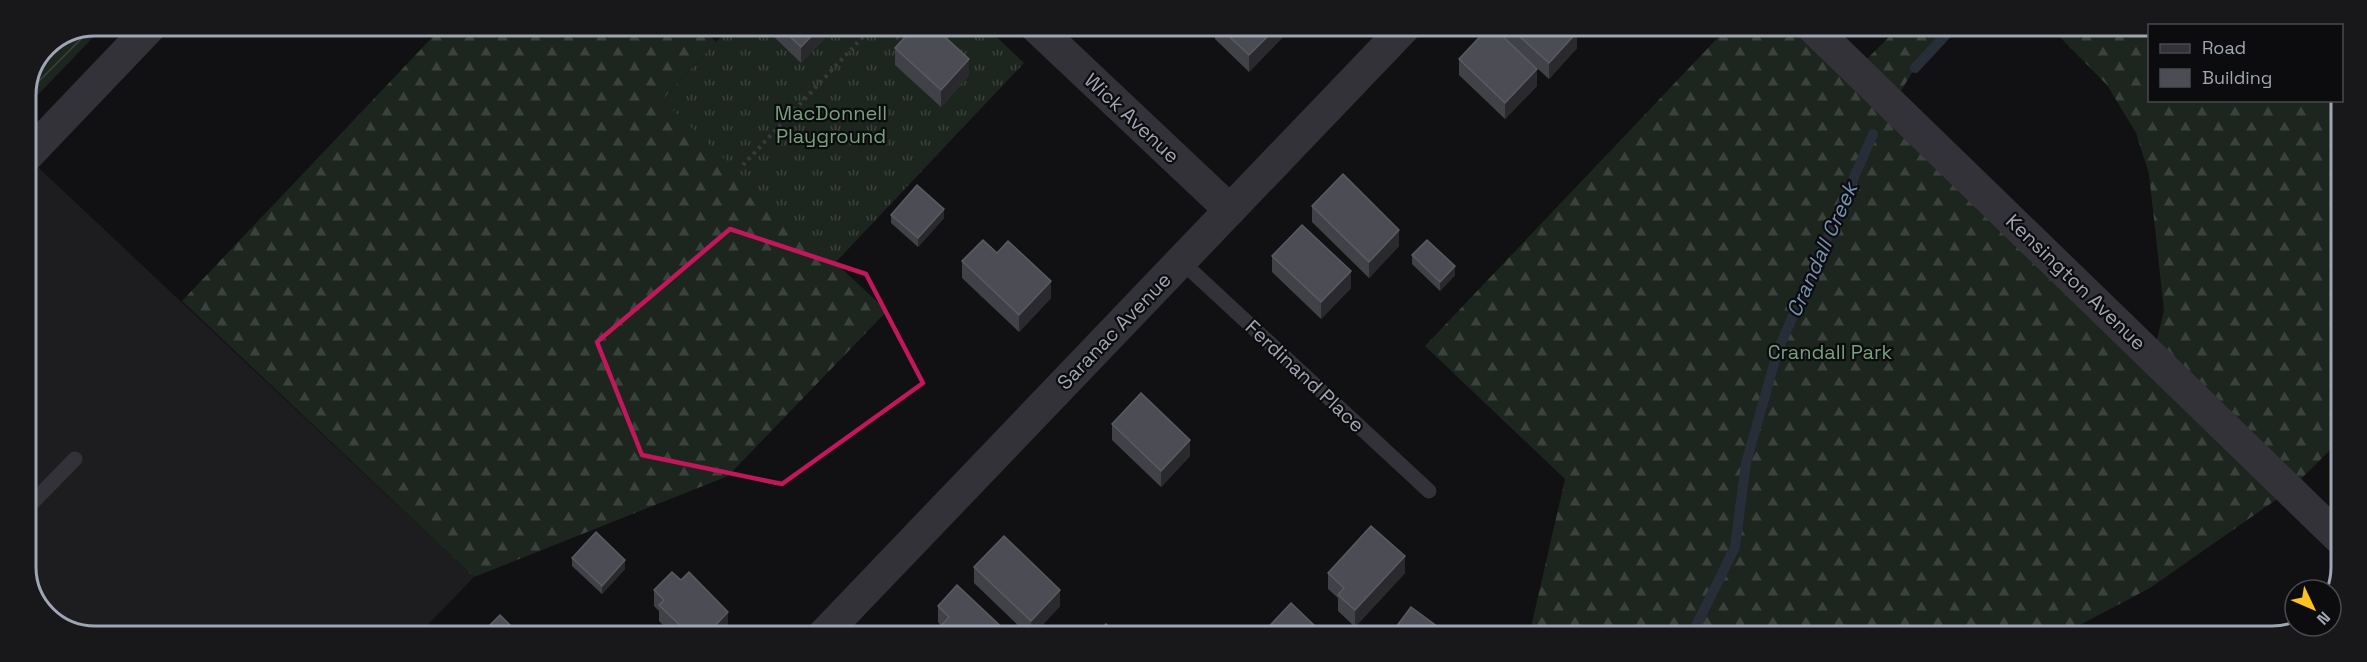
<svg xmlns="http://www.w3.org/2000/svg" width="2367" height="662" font-family="'Space Grotesk',sans-serif">
  <defs>
    <pattern id="grass-tufts" width="24" height="20" patternUnits="userSpaceOnUse" patternTransform="scale(1.5)"><rect width="24" height="20" fill="#1d251f"/><path d="M3 7l-1-3M5 7V3M7 7l1-3M15 17l-1-3M17 17v-4M19 17l1-3" fill="none" stroke="#3b423d"/></pattern>
    <pattern id="forest-firs" width="22" height="20" patternUnits="userSpaceOnUse" patternTransform="scale(1.5)"><rect width="22" height="20" fill="#1d251f"/><path d="M5 1l3.5 6h-7zM16 11l3.5 6h-7z" fill="#3b423d"/></pattern>
    <pattern id="garden-furrows" width="10" height="10" patternUnits="userSpaceOnUse" patternTransform="scale(1.5)"><rect width="10" height="10" fill="#1d251f"/><path d="M-1 1l2-2M0 10L10 0M9 11l2-2" fill="none" stroke="#3b423d"/></pattern>
  </defs>
  <rect width="100%" height="100%" fill="#111113"/>
  <!-- built -->
  <polygon fill="#1d1d20" points="26,156 474,577 418,635 77,634 43,613 26,572"/>
  <!-- grass -->
  <polygon fill="url(#grass-tufts)" points="731,26 985,26 1024,63 834,264 662,100"/>
  <!-- forest -->
  <g fill="url(#forest-firs)">
    <polygon points="443,26 699,26 716,42 662,100 887,311 728,476 474,577 182,301"/>
    <polygon points="1728,27 1812,27 1856,70 1899,27 1953,27 1915,68 1892,105 2153,356 2164,310 2149,174 2136,133 2107,85 2051,28 2149,28 2150,100 2341,101 2340,440 2290,490 2150,588 2059,636 1529,636 1565,479 1425,346"/>
  </g>
  <!-- garden -->
  <polygon fill="url(#garden-furrows)" points="95,26 104,26 27,106 26,95 46,46"/>
  <g fill="none" stroke-linecap="round" stroke-linejoin="round">
    <!-- stream -->
    <g stroke="#272e37" stroke-width="10">
      <polyline points="1915,68 1953,27"/>
      <polyline points="1685,636 1695,628 1735,547 1746,463 1778,350 1873,134"/>
    </g>
    <!-- path -->
    <g stroke="#38393f" stroke-width="4" stroke-dasharray="3 4.5" stroke-linecap="butt">
      <polyline points="886,26 904,44"/>
      <polyline points="743,165 873,26"/>
    </g>
    <!-- service -->
    <g stroke="#323238" stroke-width="15">
      <polyline points="1181,261 1429,491"/>
      <polyline points="26,509 75,459"/>
    </g>
    <!-- minor -->
    <g stroke="#323238" stroke-width="32">
      <polyline points="1035,26 1230,210"/>
      <polyline points="1812,27 2339,538"/>
      <polyline points="26,157 151,26"/>
      <polyline points="823,635 1405,27"/>
    </g>
  </g>
  <!-- wall -->
  <g fill="#414248">
    <polygon points="769,26 824,26 824,39 801,63 769,32"/>
    <polygon points="1215,27 1282,27 1282,38 1249,72 1215,39"/>
    <polygon points="1500,27 1572,27 1577,48 1549,79 1519,52 1537,86 1505,119 1459,75 1459,59 1500,34"/>
    <polygon points="1592,27 1608,27 1600,35"/>
    <polygon points="895,48 969,75 941,107 895,65"/>
    <polygon points="1312,206 1399,246 1369,278 1312,222"/>
    <polygon points="891,215 944,218 918,247 891,223"/>
    <polygon points="997,253 1051,298 1019,332 962,278 962,261"/>
    <polygon points="1412,255 1455,275 1440,291 1412,264"/>
    <polygon points="1272,256 1351,288 1321,319 1272,272"/>
    <polygon points="1112,424 1190,456 1161,487 1112,440"/>
    <polygon points="572,558 625,569 602,594 572,566"/>
    <polygon points="974,567 1060,606 1033,635 1028,635 974,583"/>
    <polygon points="1328,573 1405,573 1355,627 1338,611 1338,598 1328,589"/>
    <polygon points="681,580 728,628 722,635 673,635 659,621 659,611 654,606 654,590"/>
    <polygon points="938,606 1010,635 939,635 939,628 941,626 938,622"/>
  </g>
  <!-- shaded-wall -->
  <g fill="#2a2a2e">
    <polygon points="821,26 824,26 824,39 801,63 801,47"/>
    <polygon points="1277,27 1282,27 1282,38 1249,72 1249,55"/>
    <polygon points="1600,27 1608,27 1600,35"/>
    <polygon points="1577,32 1577,48 1549,79 1549,63"/>
    <polygon points="969,59 969,75 941,107 941,90"/>
    <polygon points="1537,69 1537,86 1505,119 1505,103"/>
    <polygon points="944,209 944,218 918,247 918,238"/>
    <polygon points="1399,230 1399,246 1369,278 1369,262"/>
    <polygon points="1455,266 1455,275 1440,291 1440,282"/>
    <polygon points="1351,271 1351,288 1321,319 1321,302"/>
    <polygon points="1051,281 1051,298 1019,332 1019,315"/>
    <polygon points="34,359 34,368 26,379 26,371"/>
    <polygon points="1190,440 1190,456 1161,487 1161,471"/>
    <polygon points="1405,556 1405,573 1355,627 1355,610"/>
    <polygon points="625,560 625,569 602,594 602,586"/>
    <polygon points="1060,590 1060,606 1033,635 1031,635 1031,621"/>
    <polygon points="728,612 728,628 722,635 706,635"/>
    <polygon points="1315,626 1314,636 1306,635"/>
    <polygon points="1438,627 1438,636 1431,636"/>
  </g>
  <!-- building -->
  <g fill="#4c4d54" stroke="#595b63" stroke-width="1.5">
    <polygon points="779,26 821,26 801,47"/>
    <polygon points="915,26 933,26 969,59 941,90 895,48"/>
    <polygon points="1219,27 1277,27 1249,55"/>
    <polygon points="1489,27 1493,27 1537,69 1505,103 1459,59"/>
    <polygon points="1509,27 1572,27 1577,32 1549,63"/>
    <polygon points="1343,174 1399,230 1369,262 1312,206"/>
    <polygon points="917,185 944,209 918,238 891,215"/>
    <polygon points="1302,225 1351,271 1321,302 1272,256"/>
    <polygon points="983,240 997,253 1008,241 1051,281 1019,315 962,261"/>
    <polygon points="1427,240 1455,266 1440,282 1412,255"/>
    <polygon points="26,353 34,359 26,371"/>
    <polygon points="1141,393 1190,440 1161,471 1112,424"/>
    <polygon points="1371,526 1405,556 1355,610 1338,595 1344,588 1328,573"/>
    <polygon points="596,532 625,560 602,586 572,558"/>
    <polygon points="1004,536 1060,590 1031,621 974,567"/>
    <polygon points="672,572 681,580 689,572 728,612 706,635 690,635 659,605 664,600 654,590"/>
    <polygon points="957,585 1010,635 946,635 939,628 949,617 938,606"/>
    <polygon points="1291,603 1315,626 1306,635 1261,635"/>
    <polygon points="1411,607 1438,627 1431,636 1391,636 1390,635"/>
    <polygon points="500,615 520,635 480,635"/>
    <polygon points="1106,624 1117,635 1095,635"/>
    <polygon points="921,627 929,635 913,635"/>
    <polygon points="1351,632 1355,636 1348,636"/>
  </g>
  <!-- marked area -->
  <path fill="none" stroke="#c2185b" stroke-width="4.5" stroke-linejoin="round" d="M 730,229 L 866,274 L 923,383 L 782,484 L 642,455 L 597,342 Z"/>
  <g text-anchor="middle" stroke-width="4.5" stroke-linejoin="round" paint-order="stroke">
    <!-- park labels -->
    <g font-size="20" fill="#77a07d" stroke="#0c0c0e">
      <text x="831" y="120">MacDonnell<tspan x="831" dy="23">Playground</tspan></text>
      <text x="1830" y="359">Crandall Park</text>
    </g>
    <!-- street labels -->
    <g font-size="20" fill="#a1a6b4" stroke="#0c0c0e">
      <text transform="translate(1132 118) rotate(43)" y="7">Wick Avenue</text>
      <text transform="translate(2076 282) rotate(44)" y="7">Kensington Avenue</text>
      <text transform="translate(1114 331) rotate(-46)" y="7">Saranac Avenue</text>
      <text transform="translate(1305 376) rotate(43)" y="7">Ferdinand Place</text>
    </g>
    <!-- water labels -->
    <g font-size="21" font-style="italic" fill="#7691b2" stroke="#0c0c0e">
      <text transform="translate(1822 250) rotate(-66)" y="7">Crandall Creek</text>
    </g>
  </g>
  <!-- crop -->
  <path d="M0 0H2367V662H0ZM95 36H2272A59 59 0 0 1 2331 95V567A59 59 0 0 1 2272 626H95A59 59 0 0 1 36 567V95A59 59 0 0 1 95 36Z" fill="#18181b" fill-rule="evenodd"/>
  <path fill="none" stroke="#a1a6b4" stroke-width="3" d="M95 36H2272A59 59 0 0 1 2331 95V567A59 59 0 0 1 2272 626H95A59 59 0 0 1 36 567V95A59 59 0 0 1 95 36Z"/>
  <!-- legend -->
  <rect x="2148" y="24" width="195" height="78" fill="#0c0c0e" stroke="#484a50" stroke-width="1.5"/>
  <rect x="2160" y="44" width="30" height="9" fill="#323238" stroke="#484a50" stroke-width="1.5"/>
  <text x="2202" y="54" font-size="18" fill="#a1a6b4">Road</text>
  <rect x="2160" y="69" width="30" height="18" fill="#4c4d54" stroke="#484a50" stroke-width="1.5"/>
  <text x="2202" y="84" font-size="18" fill="#a1a6b4">Building</text>
  <!-- north arrow -->
  <g transform="translate(2313 608) rotate(134)"><circle r="28" fill="#0c0c0e" stroke="#484a50" stroke-width="1.5"/>
  <path d="M0-4.5L10 22L0 15L-10 22Z" fill="#fbc221"/>
  <text y="-9" font-size="16" font-weight="bold" text-anchor="middle" fill="#a1a6b4">N</text>
  </g>
</svg>
